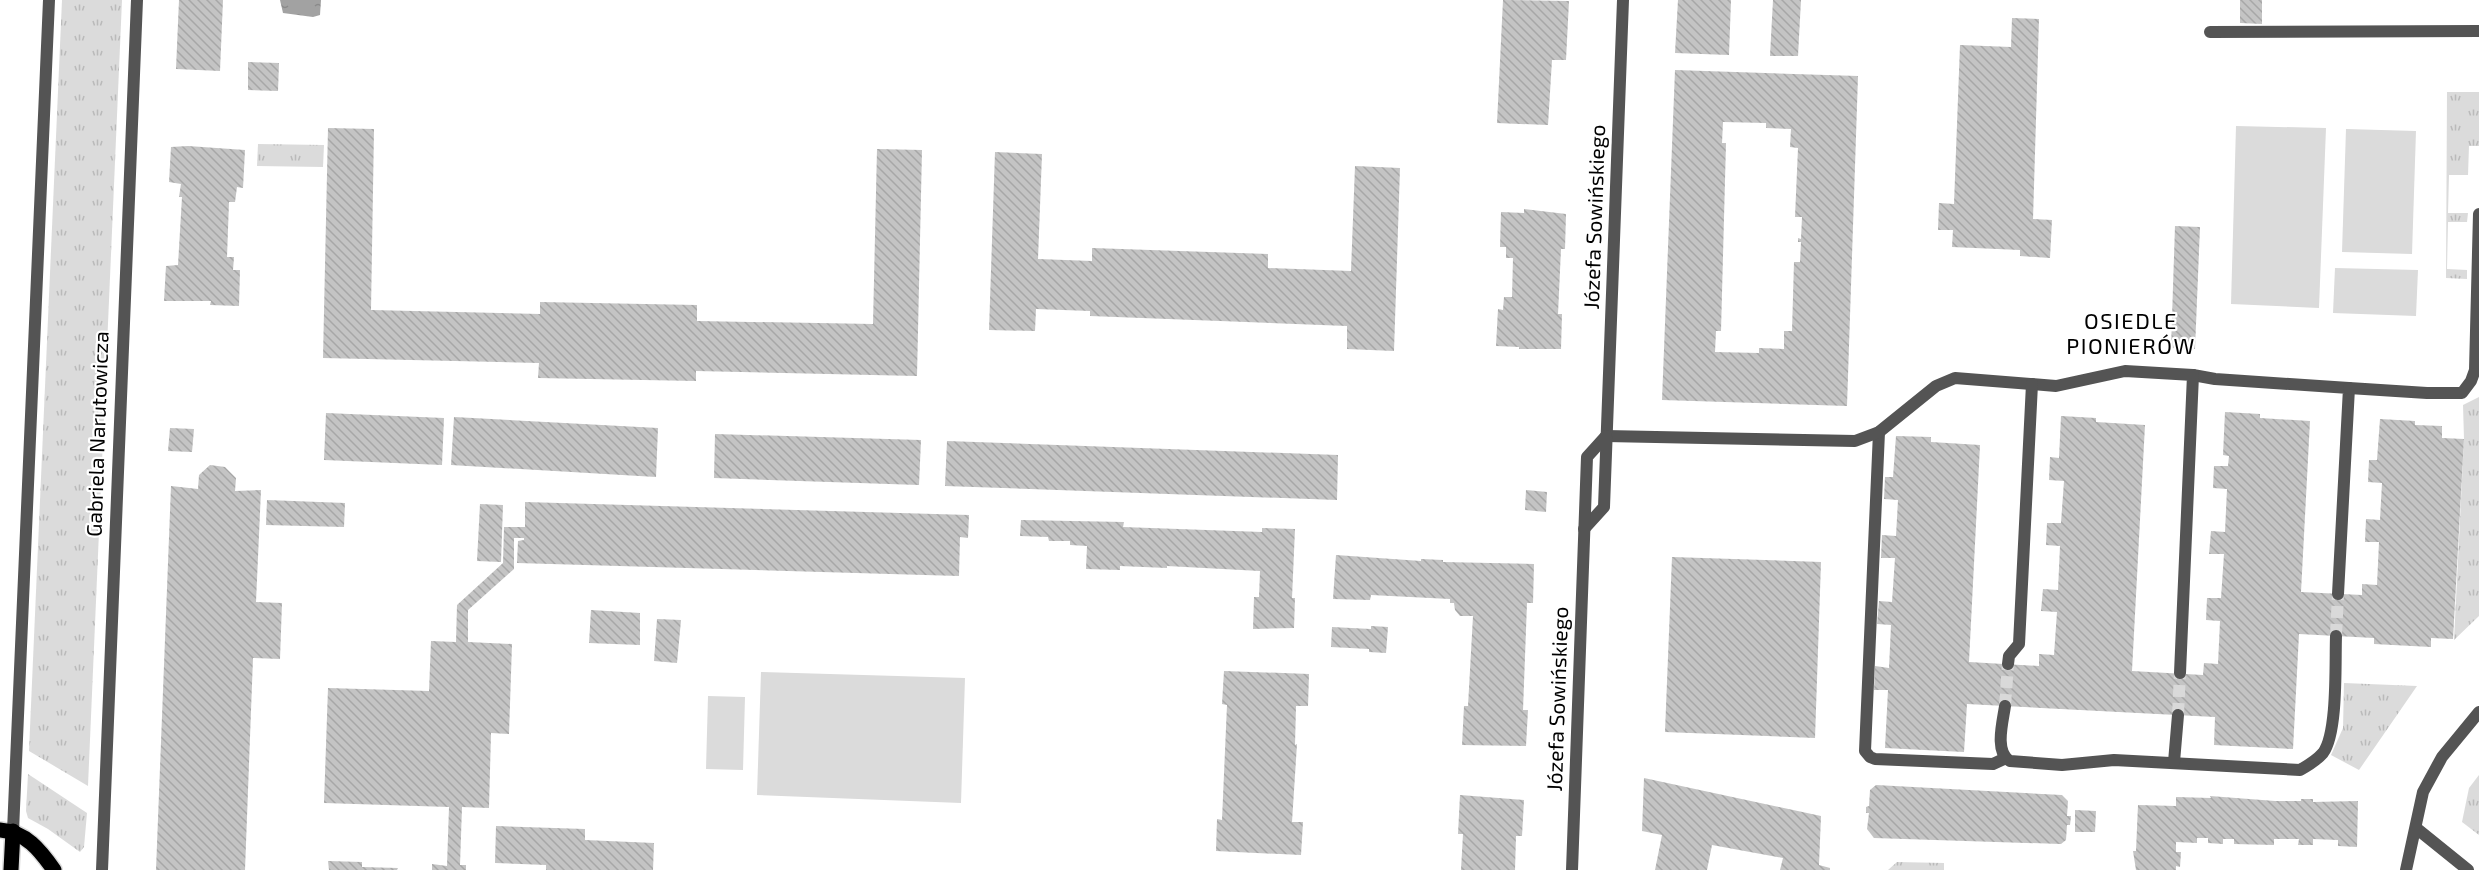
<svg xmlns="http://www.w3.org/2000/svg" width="2479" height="870" font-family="'Exo 2',sans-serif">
  <defs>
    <pattern id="grass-tufts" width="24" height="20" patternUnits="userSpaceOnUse" patternTransform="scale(1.5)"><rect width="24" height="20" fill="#dbdbdb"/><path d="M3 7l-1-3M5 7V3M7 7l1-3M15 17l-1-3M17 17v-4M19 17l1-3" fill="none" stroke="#bababa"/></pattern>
    <pattern id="water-ripples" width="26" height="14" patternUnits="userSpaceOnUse" patternTransform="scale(1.5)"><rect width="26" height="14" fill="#a2a2a2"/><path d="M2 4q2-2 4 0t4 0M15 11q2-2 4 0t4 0" fill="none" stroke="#8a8a8a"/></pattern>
    <pattern id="building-back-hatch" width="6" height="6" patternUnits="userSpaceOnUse" patternTransform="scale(1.5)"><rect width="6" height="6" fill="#c4c4c4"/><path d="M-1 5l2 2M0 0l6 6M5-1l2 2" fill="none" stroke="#a7a7a7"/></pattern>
  </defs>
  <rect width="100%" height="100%" fill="#fff"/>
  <!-- grass -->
  <g fill="url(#grass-tufts)">
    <polygon points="62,0 122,0 88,786 29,751"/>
    <polygon points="2447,92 2479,92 2479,146 2469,146 2468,175 2449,175 2448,213 2468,213 2467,222 2448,222 2447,269 2467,270 2467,279 2446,278"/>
    <polygon points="258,144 324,145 323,167 257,166"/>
    <polygon points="2479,397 2479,616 2454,640 2464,439 2463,405"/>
    <polygon points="2344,683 2417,686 2359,770 2331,755 2343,728"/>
    <polygon points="28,774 87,813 84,847 80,852 48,829 28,818 26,811"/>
    <polygon points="2479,775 2479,835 2462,822 2469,788"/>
    <polygon points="1897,862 1944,863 1944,870 1888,870"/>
  </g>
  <!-- pitch -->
  <g fill="#dbdbdb">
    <polygon points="2236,126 2326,128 2319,308 2231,304"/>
    <polygon points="2346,129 2416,131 2412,254 2342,252"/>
    <polygon points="2335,268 2418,270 2416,316 2333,313"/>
    <polygon points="761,672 965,678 961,803 757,795"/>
    <polygon points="708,696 745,697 743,770 706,769"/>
  </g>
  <!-- water -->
  <polygon fill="url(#water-ripples)" points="280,0 321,0 320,15 313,17 283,13"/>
  <!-- building -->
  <g fill="url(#building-back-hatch)" fill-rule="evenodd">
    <polygon points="179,0 223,0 220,71 176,69"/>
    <polygon points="1503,0 1569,1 1566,60 1552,60 1548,125 1497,123"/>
    <polygon points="1678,0 1731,0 1729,55 1675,53"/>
    <polygon points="1773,0 1801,0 1798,56 1770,56"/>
    <polygon points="2240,0 2262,0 2262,24 2240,23"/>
    <polygon points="2012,18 2039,19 2033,219 2052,220 2050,258 2020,256 2020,250 1952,247 1953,230 1938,230 1939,203 1954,204 1960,45 2011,47"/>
    <polygon points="248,62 279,63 278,91 248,90"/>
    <path d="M 1675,70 L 1858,76 L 1847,406 L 1662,400 ZM 1723,122 L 1766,123 L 1766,128 L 1791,129 L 1790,147 L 1798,148 L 1795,217 L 1802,217 L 1801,239 L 1798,238 L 1798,242 L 1801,242 L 1800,262 L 1794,262 L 1792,331 L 1784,331 L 1784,349 L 1759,348 L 1759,353 L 1715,352 L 1716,331 L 1721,331 L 1726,143 L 1722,143 Z"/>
    <polygon points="328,128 374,129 371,310 540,314 540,302 697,305 697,321 873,324 877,149 922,150 917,376 696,371 696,381 538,378 539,363 323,358"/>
    <polygon points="188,146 245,150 243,188 237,187 235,202 229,202 227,257 234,257 233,270 240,270 239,306 210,305 211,301 164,301 166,266 178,265 182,197 179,197 181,184 169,182 171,147"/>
    <polygon points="995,152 1042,154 1038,259 1092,261 1092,248 1268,254 1268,268 1351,271 1355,166 1400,168 1394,351 1347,349 1347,326 1090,316 1090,311 1036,309 1035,331 989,330"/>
    <polygon points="1524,209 1566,214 1565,249 1561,249 1558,314 1562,314 1561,349 1519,349 1519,347 1496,346 1498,309 1503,310 1504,297 1512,297 1513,258 1506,258 1506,247 1500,247 1501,212 1524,213"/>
    <polygon points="2175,226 2200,227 2195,349 2171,348"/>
    <polygon points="2225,412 2260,414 2260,418 2310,421 2301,592 2362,595 2362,584 2377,585 2379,542 2365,542 2366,519 2380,520 2382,483 2368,482 2369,460 2377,460 2380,419 2415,421 2415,425 2442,426 2442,438 2464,439 2453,639 2431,638 2431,647 2374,644 2374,638 2299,634 2293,749 2214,745 2215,717 1967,704 1964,752 1885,748 1888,690 1874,690 1875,666 1889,668 1891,625 1877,624 1879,601 1892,602 1895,558 1881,558 1882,535 1896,536 1898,500 1884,499 1885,477 1893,477 1896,436 1931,437 1931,442 1980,445 1969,662 2039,666 2039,654 2054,655 2057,612 2041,611 2043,589 2058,590 2060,546 2046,545 2047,523 2061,523 2064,481 2049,480 2050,457 2059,458 2061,416 2096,418 2096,422 2145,425 2132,671 2203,675 2204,663 2218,664 2220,621 2206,620 2207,598 2221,598 2224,554 2209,554 2211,531 2225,532 2227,489 2213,488 2214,466 2228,466 2229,456 2223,455"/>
    <polygon points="326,413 444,418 442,465 324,460"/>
    <polygon points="454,417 658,428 656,477 451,465"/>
    <polygon points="170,428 194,429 192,452 168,451"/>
    <polygon points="715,434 921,440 919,485 714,478"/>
    <polygon points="947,441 1338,455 1337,500 945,486"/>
    <polygon points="210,465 225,467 236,478 235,491 261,490 256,602 282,603 280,659 253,658 245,870 156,870 171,486 198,489 199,475"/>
    <polygon points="1526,490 1547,492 1546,512 1525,510"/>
    <polygon points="267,500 345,503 344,527 266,525"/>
    <polygon points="525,502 969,515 968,538 960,537 959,576 517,563 518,541 524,540 524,538 514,538 514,569 468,610 468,642 512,644 509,734 491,733 489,808 462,807 460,865 466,865 466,870 432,870 432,864 447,866 449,807 324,803 328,688 429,691 431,641 456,642 457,605 503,563 504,527 525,527"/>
    <polygon points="480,504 503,505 501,562 477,561"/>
    <polygon points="1021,520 1124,522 1123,527 1262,532 1262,528 1295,529 1292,598 1295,598 1294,628 1253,629 1254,597 1259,597 1260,571 1167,566 1167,568 1120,566 1120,570 1086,569 1087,546 1070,545 1070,541 1049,541 1048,537 1020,536"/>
    <polygon points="1336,555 1421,561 1421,559 1443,560 1443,562 1534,564 1533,603 1527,603 1523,710 1528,710 1526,746 1462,745 1464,706 1468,706 1473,616 1460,616 1455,610 1454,603 1450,603 1450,599 1371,595 1370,600 1333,599"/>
    <polygon points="1672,557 1821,562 1815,738 1665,732"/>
    <polygon points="591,610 640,613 640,645 589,643"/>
    <polygon points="657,619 681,620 677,663 654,661"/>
    <polygon points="1371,626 1388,627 1386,653 1369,652 1369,649 1331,647 1332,627 1371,629"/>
    <polygon points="1224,671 1309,674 1308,706 1296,706 1295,745 1297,744 1292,822 1303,822 1301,855 1216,851 1217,819 1222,820 1227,705 1222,704"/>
    <polygon points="1644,778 1821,816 1819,865 1830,868 1830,870 1780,870 1783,858 1712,845 1707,870 1655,870 1662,835 1642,831"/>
    <polygon points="1876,785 2062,795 2068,801 2067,816 2071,816 2070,825 2067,825 2066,840 2061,844 1874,838 1867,829 1869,813 1866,813 1866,807 1869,806 1870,790"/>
    <polygon points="1460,795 1524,800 1522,836 1516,836 1515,870 1461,870 1463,834 1458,834"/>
    <polygon points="2210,796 2275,801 2301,801 2301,799 2313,799 2313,802 2358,801 2357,847 2338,846 2338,840 2313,839 2313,845 2298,845 2299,839 2274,839 2274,845 2234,844 2234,839 2223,839 2223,844 2208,843 2208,838 2197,838 2197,843 2176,842 2176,852 2181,852 2180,867 2176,866 2176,870 2136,870 2133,851 2136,851 2138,805 2176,806 2176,797 2211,798"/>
    <polygon points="2075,810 2096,811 2095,832 2075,832"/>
    <polygon points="496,826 585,829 585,840 654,843 653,870 546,870 546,865 495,863"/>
    <polygon points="328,861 362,862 362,867 398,868 397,870 329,870"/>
  </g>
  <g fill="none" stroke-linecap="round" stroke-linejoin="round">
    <!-- minor-tunnel -->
    <g stroke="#d9d9d9" stroke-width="12" stroke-dasharray="12 6" stroke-linecap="butt">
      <polyline points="2336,636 2338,594"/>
      <polyline points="2005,706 2008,664"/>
      <polyline points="2178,715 2180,673"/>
    </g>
    <defs>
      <g id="primary">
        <path d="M 0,830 C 26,832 40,850 54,870"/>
        <polyline points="11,870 13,831"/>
      </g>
    </defs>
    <!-- primary casing -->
    <use href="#primary" stroke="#dbdbdb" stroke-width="18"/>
    <!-- pedestrian -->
    <polyline stroke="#545454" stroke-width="12" points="1879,432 1865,751 1870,757 1875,759 1993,764 2006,758"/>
    <!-- minor -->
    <g stroke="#545454" stroke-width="12">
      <polyline points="2210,32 2479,31"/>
      <polyline points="2193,375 2215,379 2349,388 2338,594"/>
      <polyline points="2349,388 2427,393 2462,393 2471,381 2475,370 2479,214"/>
      <polyline points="1606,436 1855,441 1879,432 1936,386 1955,378 2056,386 2125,371 2193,375 2180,673"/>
      <polyline points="1584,529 1604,507 1623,0"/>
      <polyline points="2008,664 2009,656 2019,644 2032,384"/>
      <path d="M 2005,706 C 2003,721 1994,752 2010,761 L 2062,765 L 2114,760 L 2300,770 C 2309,765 2316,761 2323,753 C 2338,733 2335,663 2336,636"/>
      <polyline points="2174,762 2178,715"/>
      <polyline points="2416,828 2468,870"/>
      <polyline points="1572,870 1587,457 1606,436"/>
      <polyline points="2406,870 2423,792 2442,757 2479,712"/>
    </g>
    <!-- tertiary -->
    <g stroke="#545454" stroke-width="12">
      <polyline points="13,831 49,0"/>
      <polyline points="102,870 137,0"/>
    </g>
    <!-- primary -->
    <use href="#primary" stroke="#000" stroke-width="15"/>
  </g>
  <g text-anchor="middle" stroke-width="4.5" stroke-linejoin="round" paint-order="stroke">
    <!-- street labels -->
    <g font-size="21" fill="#000" stroke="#fff">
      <text transform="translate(1595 217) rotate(-88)" y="7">Józefa Sowińskiego</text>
      <text transform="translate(98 434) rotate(-88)" y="7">Gabriela Narutowicza</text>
      <text transform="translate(1558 699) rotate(-88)" y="7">Józefa Sowińskiego</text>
    </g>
    <!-- neighbourhood labels -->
    <g font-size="22" letter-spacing="1.5" fill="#000" stroke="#fff">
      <text x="2131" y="329">OSIEDLE<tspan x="2131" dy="25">PIONIERÓW</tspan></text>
    </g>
  </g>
</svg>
